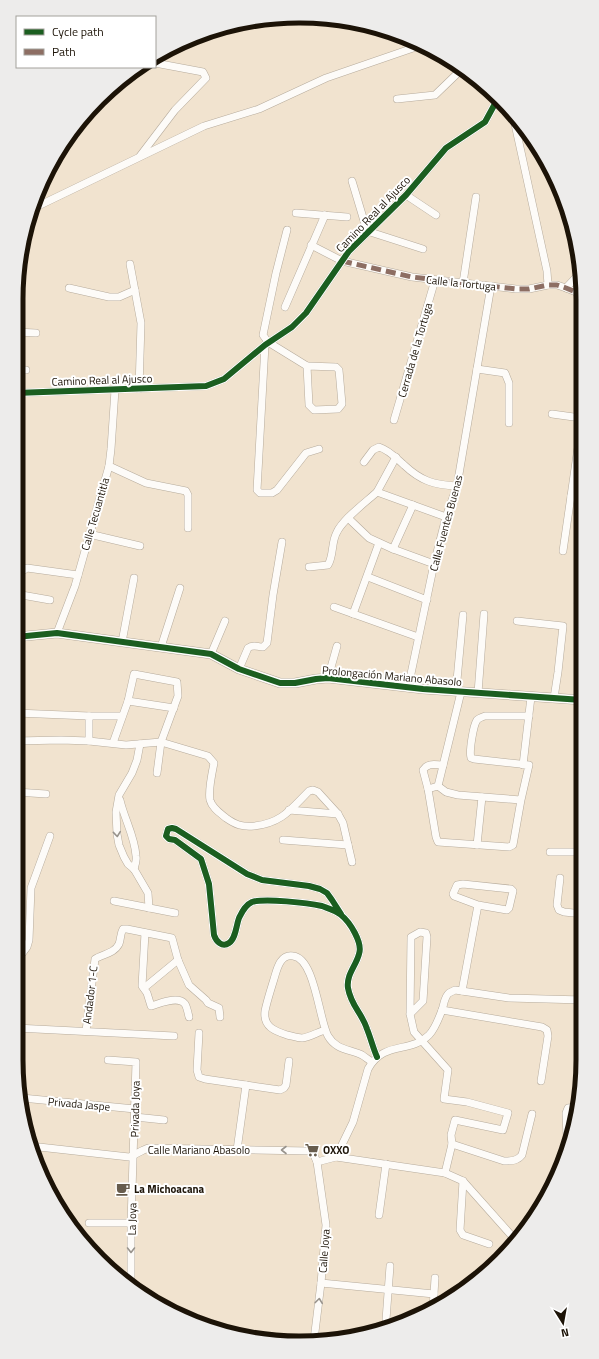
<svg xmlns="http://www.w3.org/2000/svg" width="599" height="1359" font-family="'Titillium Web',sans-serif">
  <rect width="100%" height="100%" fill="#f1e3cf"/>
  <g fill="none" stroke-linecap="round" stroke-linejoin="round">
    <defs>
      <g id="minor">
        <polyline points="397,99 435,95 462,69"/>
        <polyline points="513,115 547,271 548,285"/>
        <polyline points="140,156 175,110 206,78 203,72 155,63"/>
        <polyline points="352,181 367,231 423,249"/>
        <polyline points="406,195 436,215"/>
        <polyline points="296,213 347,217"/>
        <polyline points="30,215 34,208 204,126 259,109 326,78 419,46"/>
        <polyline points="287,230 276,273 263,335 268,342 307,366"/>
        <polyline points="311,245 342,261 412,277 516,289 529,289 548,285 557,285 566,288 581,294"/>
        <polyline points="130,264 141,323 139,389"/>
        <polyline points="463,283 476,197"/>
        <polyline points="69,288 109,297 119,297 135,290"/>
        <polyline points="566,288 581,272"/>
        <polyline points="285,307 325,215"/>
        <polyline points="16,332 36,333"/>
        <polyline points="265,345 257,490 260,493 272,493 277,490 306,453 319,449"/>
        <polygon points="307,366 336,367 339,370 342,404 338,409 314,410 309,405"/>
        <polyline points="477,369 505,373 509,383 509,423"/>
        <polyline points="16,370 26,370"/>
        <polyline points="16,393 206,386 224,379 265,345 292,327 306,313 349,251 406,195 446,148 485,122 497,100"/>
        <polyline points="552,414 581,418"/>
        <polyline points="394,420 435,280"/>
        <path d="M 364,462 L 373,450 L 379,447 C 389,450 396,458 404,465 C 421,481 434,485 457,486"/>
        <polyline points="109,466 146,483 186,491 188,495 188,528"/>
        <polyline points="377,492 396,457"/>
        <polyline points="571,496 581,498"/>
        <polyline points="348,518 369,538 393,549 434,564"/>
        <polyline points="89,534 140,546"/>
        <polyline points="393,549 413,505"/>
        <polyline points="563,551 581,427"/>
        <path d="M 309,567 L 328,565 C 334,555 331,542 337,532 C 343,519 366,502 377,492 L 446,517"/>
        <polyline points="368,577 427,600"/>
        <path d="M 582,595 C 576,600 577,606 582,611"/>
        <polyline points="50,600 16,594 21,572 27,568 78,575"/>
        <polyline points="334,607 418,637"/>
        <polyline points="353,614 379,543"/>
        <polyline points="517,621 563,626 558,672 554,698"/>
        <polyline points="57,633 75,586 109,466 111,449 115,390"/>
        <polyline points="122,642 134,578"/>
        <polyline points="161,647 180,588"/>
        <polyline points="211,654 225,621"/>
        <path d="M 239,669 L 248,648 C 253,644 257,647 263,647 L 267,643 L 273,595 L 282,542"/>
        <polyline points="328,678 337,646"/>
        <polyline points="408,688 434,564 446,517 457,486 491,286"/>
        <polyline points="456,691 463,615"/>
        <polyline points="478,693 484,614"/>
        <polyline points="128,701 174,708"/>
        <polyline points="16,713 89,716 89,741"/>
        <polyline points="89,716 122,716"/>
        <path d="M 16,741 L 61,740 L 89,741 L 126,745 L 161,742 L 208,756 L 214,763 C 212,773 208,791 210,800 C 212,808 220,813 226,818 C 236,825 242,827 254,826 C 282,823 291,809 309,791 L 313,790 L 318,792 L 338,814 L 343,823 L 352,862"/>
        <polyline points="113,743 128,701 134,674 177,682 178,696 161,742 157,773"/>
        <polyline points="140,744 137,760 132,773 119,795 116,812 117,834 119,845 124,857 128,864 134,869 148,893 149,908"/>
        <polyline points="523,765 531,697"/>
        <polyline points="438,786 461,692"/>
        <path d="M 428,789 L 423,770 C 428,762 436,765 443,765"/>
        <polyline points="16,792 46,794"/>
        <path d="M 120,800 C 124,818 135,837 136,856 C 137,860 135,865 134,869"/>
        <path d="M 521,800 L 458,795 L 446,792 L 438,786 L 428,789 L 436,837 L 438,842 L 509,847 L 513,845 L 521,800 L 529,765 L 474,759 L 471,758 C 469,752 473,726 477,720 C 479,718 482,717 485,716 L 529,716"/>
        <polyline points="289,810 338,814"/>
        <polyline points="283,840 348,845"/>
        <polyline points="477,845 482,797"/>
        <polyline points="550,852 582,852"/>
        <polyline points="560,878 557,905 559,910 564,912 583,914"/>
        <polyline points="114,901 175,913"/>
        <path d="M 341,914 L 332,900 L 327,893 L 320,889 L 309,886 L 262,880 L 247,874 L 176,829 L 172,828 L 168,829 L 166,836 L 169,839 L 175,840 L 201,859 L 209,884 L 214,935 C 216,941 222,948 229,943 C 236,938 236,926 239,918 C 242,912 245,905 252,902 C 265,898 308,903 322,906 C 327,908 337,911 341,915 C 350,922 363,943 359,954 C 356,966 346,975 348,988 C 351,1006 362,1013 367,1029 C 371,1039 373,1048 377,1057"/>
        <path d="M 145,933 L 142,986 L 147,993 L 151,1006 C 159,1004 178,995 185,1004 C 187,1007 188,1013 189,1017"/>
        <polyline points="16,962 27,947 29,940 31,888 50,836"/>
        <polyline points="144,988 178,960"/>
        <polyline points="462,991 478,905 507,910 509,908 513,891 511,889 463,884 457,885 453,894 454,896 478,905"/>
        <polyline points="442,1010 542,1027 547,1030 548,1036 541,1081"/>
        <polyline points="410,1014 423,1001 427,937 426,933 420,932 411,937 410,1014 414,1032 448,1070 444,1099 467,1102 508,1113 503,1130 455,1120 451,1135 452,1144 445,1173"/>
        <polyline points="16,1028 174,1036"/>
        <path d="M 325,1030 C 318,1032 310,1037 302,1038 C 297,1038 292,1036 287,1035 C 275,1031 263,1027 265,1011 C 267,1001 271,989 274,979 C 277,969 280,954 293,956 C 315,958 319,1020 328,1036 C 336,1050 349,1049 362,1055 C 365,1057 369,1060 372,1062"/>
        <path d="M 86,1031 L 95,959 C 102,954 114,954 119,944 C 121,939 120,934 123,929 L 127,929 L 172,938 L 178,960 L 189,985 L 206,1000 L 208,1003 L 219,1008 L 220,1017"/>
        <polyline points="199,1033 197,1070 199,1077 205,1079 246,1085"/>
        <polyline points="108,1060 136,1062 131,1223 131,1283"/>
        <polyline points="22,1098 135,1109"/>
        <polyline points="135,1117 164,1120"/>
        <polyline points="570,1140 567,1137 566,1113 568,1108 575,1107"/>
        <path d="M 452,1144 L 504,1161 C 512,1161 517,1161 522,1155 L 532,1114"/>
        <path d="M 30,1146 L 129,1157 C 136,1155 141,1150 149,1148 L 309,1151 L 314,1155 L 317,1162 L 326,1225 L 321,1283 L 314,1340"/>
        <polyline points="237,1150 246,1085 280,1090 284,1088 286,1085 289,1061"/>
        <polyline points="336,1157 445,1173 463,1181 511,1235 515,1243"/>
        <path d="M 317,1162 L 336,1157 L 353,1122 L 368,1069 C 384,1040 410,1054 429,1035 C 435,1029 439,1018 442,1010 C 444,1005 444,997 449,993 C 451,992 453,991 455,990 L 509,998 L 583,1000"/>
        <polyline points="463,1181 460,1230 463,1235 489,1244"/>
        <polyline points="379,1215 386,1164"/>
        <polyline points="89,1223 131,1223"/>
        <polyline points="321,1283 434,1294"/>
        <polyline points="433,1309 435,1278"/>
        <polyline points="386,1320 390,1266"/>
      </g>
      <polyline id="tertiary" points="16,637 57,633 211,654 239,669 280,683 295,683 316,679 328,678 423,689 582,700"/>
    </defs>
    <!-- minor casing -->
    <use href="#minor" stroke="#b6ab9c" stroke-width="8"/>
    <!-- tertiary casing -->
    <use href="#tertiary" stroke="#b6ab9c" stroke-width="10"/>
    <!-- minor -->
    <use href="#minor" stroke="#fdfbf8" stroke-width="7"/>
    <!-- tertiary -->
    <use href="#tertiary" stroke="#fdfbf8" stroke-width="9"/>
    <!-- quiet -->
    <polyline stroke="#8d6e63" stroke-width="5" stroke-dasharray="10 5" stroke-linecap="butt" points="342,261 412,277 516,289 529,289 548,285 557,285 566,288 581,294"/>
    <defs>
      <g id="cycleway">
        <polyline points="16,393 206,386 224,379 265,345 292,327 306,313 349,251 406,195 446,148 485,122 497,100"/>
        <polyline points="16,637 57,633 211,654 239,669 280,683 295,683 316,679 328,678 423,689 582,700"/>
        <path d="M 341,914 L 332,900 L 327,893 L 320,889 L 309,886 L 262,880 L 247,874 L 176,829 L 172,828 L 168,829 L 166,836 L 169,839 L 175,840 L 201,859 L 209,884 L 214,935 C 216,941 222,948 229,943 C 236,938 236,926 239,918 C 242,912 245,905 252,902 C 265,898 308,903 322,906 C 327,908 337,911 341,915 C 350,922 363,943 359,954 C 356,966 346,975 348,988 C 351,1006 362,1013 367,1029 C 371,1039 373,1048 377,1057"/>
      </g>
    </defs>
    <!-- cycleway casing -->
    <use href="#cycleway" stroke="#fff" stroke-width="8"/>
    <!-- cycleway -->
    <use href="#cycleway" stroke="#1b5e20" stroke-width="6"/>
  </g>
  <!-- one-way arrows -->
  <defs><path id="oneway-chevron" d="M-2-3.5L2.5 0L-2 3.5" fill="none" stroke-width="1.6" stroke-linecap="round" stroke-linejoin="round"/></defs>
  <g stroke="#98938c">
    <use href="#oneway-chevron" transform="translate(117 834) rotate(84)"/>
    <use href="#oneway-chevron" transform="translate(284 1150) rotate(-180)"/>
    <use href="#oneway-chevron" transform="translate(131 1250) rotate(90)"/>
    <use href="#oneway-chevron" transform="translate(319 1301) rotate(-83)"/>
  </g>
  <!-- icons -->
  <defs>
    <symbol id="supermarket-bare" viewBox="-9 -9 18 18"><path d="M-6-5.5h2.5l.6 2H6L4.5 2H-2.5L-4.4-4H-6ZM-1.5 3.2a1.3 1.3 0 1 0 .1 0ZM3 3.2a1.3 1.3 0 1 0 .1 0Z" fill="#675c4d" stroke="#fff" stroke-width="2.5" paint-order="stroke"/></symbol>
    <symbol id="cafe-bare" viewBox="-9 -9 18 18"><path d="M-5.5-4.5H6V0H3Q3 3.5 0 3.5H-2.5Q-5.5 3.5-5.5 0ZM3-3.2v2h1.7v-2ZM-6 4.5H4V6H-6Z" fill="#675c4d" stroke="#fff" stroke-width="2.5" paint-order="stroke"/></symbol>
  </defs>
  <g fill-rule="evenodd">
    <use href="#supermarket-bare" x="302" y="1140" width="20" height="20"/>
    <use href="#cafe-bare" x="113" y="1179" width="20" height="20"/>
  </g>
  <g text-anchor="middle" stroke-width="4" stroke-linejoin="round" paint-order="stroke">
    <!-- street labels -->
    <g font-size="11" fill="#1c1307" stroke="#fff">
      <text transform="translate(373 214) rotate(-46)" y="4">Camino Real al Ajusco</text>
      <text transform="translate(461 283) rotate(6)" y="4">Calle la Tortuga</text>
      <text transform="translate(415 350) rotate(-74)" y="4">Cerrada de la Tortuga</text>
      <text transform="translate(102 380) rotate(-2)" y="4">Camino Real al Ajusco</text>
      <text transform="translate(95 514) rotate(-74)" y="4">Calle Tecuantitla</text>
      <text transform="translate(446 523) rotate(-75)" y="4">Calle Fuentes Buenas</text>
      <text transform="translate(392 676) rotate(5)" y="4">Prolongación Mariano Abasolo</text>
      <text transform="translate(90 995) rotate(-83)" y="4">Andador 1-C</text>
      <text transform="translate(79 1104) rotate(5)" y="4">Privada Jaspe</text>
      <text transform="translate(135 1109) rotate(-89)" y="4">Privada Joya</text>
      <text x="199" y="1154">Calle Mariano Abasolo</text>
      <text transform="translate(132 1219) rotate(-89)" y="4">La Joya</text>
      <text transform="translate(324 1251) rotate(-86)" y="4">Calle Joya</text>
    </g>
    <!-- poi labels -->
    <g font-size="11" font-weight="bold" fill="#1c1307" stroke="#fff" text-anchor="start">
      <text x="323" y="1154">OXXO</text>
      <text x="134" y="1193">La Michoacana</text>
    </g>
  </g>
  <!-- crop -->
  <path d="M0 0H599V1359H0ZM299 23H300A276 276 0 0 1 576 299V1060A276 276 0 0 1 300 1336H299A276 276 0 0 1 23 1060V299A276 276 0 0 1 299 23Z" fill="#edeceb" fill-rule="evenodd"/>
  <path fill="none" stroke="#1c1307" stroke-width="5" d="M299 23H300A276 276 0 0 1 576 299V1060A276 276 0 0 1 300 1336H299A276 276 0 0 1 23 1060V299A276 276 0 0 1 299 23Z"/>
  <!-- legend -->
  <rect x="16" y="16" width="140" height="52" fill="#ffffff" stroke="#a4a19c"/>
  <rect x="24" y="29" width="20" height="6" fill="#1b5e20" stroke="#a4a19c"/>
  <text x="52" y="36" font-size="12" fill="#1c1307">Cycle path</text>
  <rect x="24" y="49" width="20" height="6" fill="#8d6e63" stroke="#a4a19c"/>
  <text x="52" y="56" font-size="12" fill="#1c1307">Path</text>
  <!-- north arrow -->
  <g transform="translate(563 1323) rotate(169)" stroke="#ffffff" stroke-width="3" paint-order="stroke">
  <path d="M0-3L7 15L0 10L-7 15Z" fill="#1c1307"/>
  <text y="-6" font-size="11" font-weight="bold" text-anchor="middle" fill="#1c1307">N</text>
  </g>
</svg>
